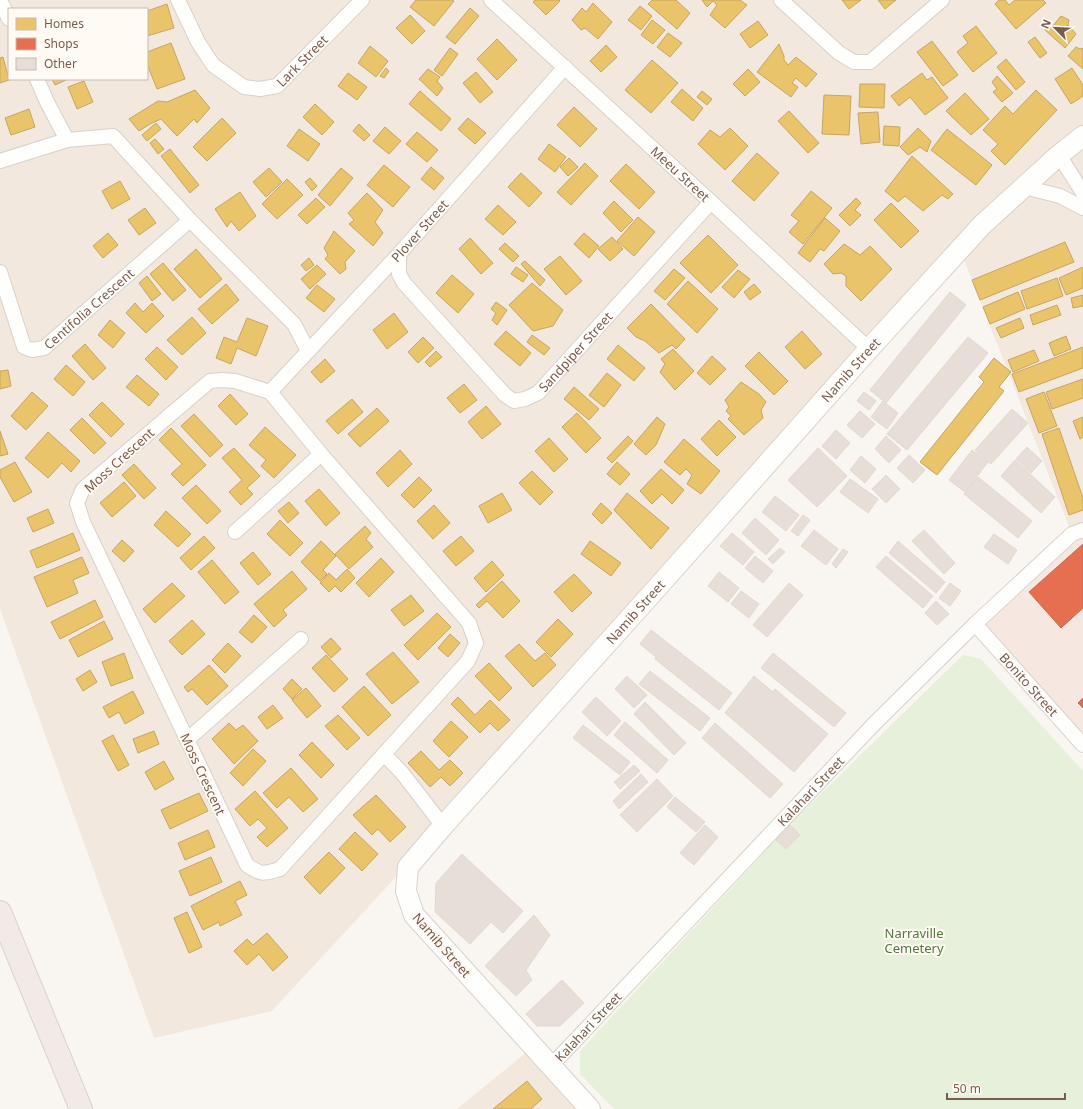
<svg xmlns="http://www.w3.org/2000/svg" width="1083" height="1109" font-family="'Noto Sans',sans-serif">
  <rect width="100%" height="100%" fill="#f9f5f0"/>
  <!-- residential -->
  <g fill="#f2e8de" fill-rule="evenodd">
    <path d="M 0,0 L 1083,0 L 1083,530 L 1072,534 L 960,250 L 443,826 L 272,1011 L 154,1038 L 0,609 ZM 9,9 L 147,9 L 147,79 L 9,79 Z"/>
    <polygon points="533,1047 587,1109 457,1109"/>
  </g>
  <!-- commercial -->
  <polygon fill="#f6e8e1" points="1083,530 1083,745 975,624"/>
  <!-- green -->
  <polygon fill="#e7f0db" points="963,655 981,659 1083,771 1083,1109 614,1109 580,1074 580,1051 799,815"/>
  <!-- homes -->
  <g fill="#e9c46a" stroke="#c8a561">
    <polygon points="416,0 452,0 454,1 434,26 410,7"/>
    <polygon points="535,0 559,0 560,1 546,15 533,2"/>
    <polygon points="652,0 676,0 690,13 677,29 648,4"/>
    <polygon points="702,0 740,0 747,5 725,28 710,15 717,5 713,1 707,7"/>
    <polygon points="842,0 861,0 849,9"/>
    <polygon points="878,0 896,0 885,9"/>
    <polygon points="999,0 1005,0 1009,5 1015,0 1043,0 1046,3 1016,29 995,4"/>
    <polygon points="593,3 612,22 598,39 585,28 581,30 572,20 582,8 586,12"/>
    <polygon points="167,4 174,28 147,36 147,11"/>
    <polygon points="640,6 652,16 641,30 628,20"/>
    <polygon points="470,8 479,16 455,44 446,37"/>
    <polygon points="410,15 425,31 412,44 396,28"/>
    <polygon points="1061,16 1069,20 1068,25 1076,34 1065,48 1045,30 1047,24 1052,27"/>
    <polygon points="652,20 665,30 653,44 641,35"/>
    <polygon points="758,21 768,35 750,48 740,34"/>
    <polygon points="976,26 997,53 973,72 957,52 968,43 963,36"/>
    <polygon points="668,33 682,43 670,57 657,47"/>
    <polygon points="1035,37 1047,53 1040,58 1028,42"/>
    <polygon points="497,39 517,60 497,80 477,59"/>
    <polygon points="932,41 958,75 943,86 917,52"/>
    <polygon points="171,43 185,79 157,89 147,64 147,52"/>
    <polygon points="779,44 784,56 784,60 788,65 796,57 817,74 806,87 796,78 792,83 798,87 791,97 757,72"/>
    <polygon points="606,45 617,57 601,72 590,61"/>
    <polygon points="370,46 388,61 376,77 358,63"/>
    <polygon points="1076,47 1080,49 1083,48 1083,69 1068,56"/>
    <polygon points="450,48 458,54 442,76 434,70"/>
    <polygon points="3,57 9,80 0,83 0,58"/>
    <polygon points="1006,59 1025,82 1016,90 997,67"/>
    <polygon points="652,60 678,83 651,113 625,90"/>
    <polygon points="386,68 389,71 384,78 380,76"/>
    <polygon points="1072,68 1083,85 1083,96 1071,104 1055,79"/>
    <polygon points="428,69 440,77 437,81 443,88 437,96 419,79"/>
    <polygon points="748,69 760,82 745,96 733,84"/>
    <polygon points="476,72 493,92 480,103 463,83"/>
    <polygon points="348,73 367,87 357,100 338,86"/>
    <polygon points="922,73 927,80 932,77 948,98 925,115 910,97 899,106 891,96"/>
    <polygon points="997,76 1013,93 1002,102 993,92 997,89 992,82"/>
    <polygon points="52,79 68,79 55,85"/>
    <polygon points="84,81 93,102 77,109 68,87"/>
    <polygon points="860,84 885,84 884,108 859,107"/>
    <polygon points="682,89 703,108 693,121 671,102"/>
    <polygon points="195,90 210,108 197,123 194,119 177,136 161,119 150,124 139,131 129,119 158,101 167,102"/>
    <polygon points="1036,90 1057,110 1005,165 991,151 998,144 983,130 1005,106 1013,114"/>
    <polygon points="420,91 451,119 441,131 409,104"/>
    <polygon points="702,91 712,99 707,105 697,97"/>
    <polygon points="965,93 989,119 971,135 946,111"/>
    <polygon points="824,95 851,96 849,135 822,134"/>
    <polygon points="315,104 334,122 322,135 303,117"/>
    <polygon points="574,107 597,129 580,147 557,125"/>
    <polygon points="29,109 35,127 11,135 5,118"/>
    <polygon points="789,111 819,143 808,153 778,121"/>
    <polygon points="878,112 880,142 861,144 858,113"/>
    <polygon points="222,118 236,133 207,161 193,147"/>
    <polygon points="468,118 486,133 475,144 458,129"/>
    <polygon points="156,123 161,129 147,141 142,135"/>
    <polygon points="359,124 370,135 364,141 353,131"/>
    <polygon points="884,126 900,127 899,146 883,145"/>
    <polygon points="385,127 401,141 389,154 373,141"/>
    <polygon points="730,128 748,146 725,170 698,144 710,130 720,137"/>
    <polygon points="918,128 931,141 927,152 920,147 908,155 900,147"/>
    <polygon points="299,129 320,144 308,161 287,146"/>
    <polygon points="947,129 992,165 976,185 931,150"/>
    <polygon points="417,132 438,150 427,162 406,144"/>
    <polygon points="155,139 164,149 158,154 150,143"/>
    <polygon points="549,144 566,157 555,172 538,159"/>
    <polygon points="170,149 199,185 190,193 161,156"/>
    <polygon points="757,153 779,173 754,201 732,181"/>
    <polygon points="912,156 953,194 948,199 942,195 923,211 905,196 898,202 885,191"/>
    <polygon points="569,158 578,167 568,176 560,167"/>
    <polygon points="585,163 598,176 571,205 557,192"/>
    <polygon points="626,164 655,192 639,209 610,181"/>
    <polygon points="384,165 410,187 393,207 367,185"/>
    <polygon points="431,167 444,178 434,190 421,179"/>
    <polygon points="269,168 282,182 266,197 253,182"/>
    <polygon points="341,168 353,178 330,206 318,195"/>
    <polygon points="521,173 542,193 529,207 508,187"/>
    <polygon points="310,178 317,186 312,191 305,182"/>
    <polygon points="287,179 303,195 277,219 262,204"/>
    <polygon points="120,181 130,199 112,209 102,191"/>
    <polygon points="811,191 832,208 803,244 789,232 799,221 791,215"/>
    <polygon points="240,192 256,216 239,231 231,221 227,227 215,209"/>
    <polygon points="367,193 383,210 375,222 383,233 373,246 349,224 354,220 348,213"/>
    <polygon points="316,198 325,207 307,224 298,215"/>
    <polygon points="856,198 861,203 855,210 861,215 850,226 839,215"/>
    <polygon points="614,201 633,220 621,232 603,213"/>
    <polygon points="891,203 919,231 901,248 874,220"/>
    <polygon points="498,205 516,222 503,235 485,219"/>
    <polygon points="145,208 156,223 139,235 128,220"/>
    <polygon points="638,217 655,232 634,256 617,241"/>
    <polygon points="825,218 840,231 824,251 820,249 810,262 798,253"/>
    <polygon points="334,231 355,251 345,262 346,269 340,274 325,259 328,255 324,248"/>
    <polygon points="108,233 118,245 103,258 93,246"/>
    <polygon points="584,233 599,246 589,258 574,244"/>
    <polygon points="708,235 738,265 711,293 680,263"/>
    <polygon points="612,237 623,249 610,261 598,249"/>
    <polygon points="470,238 493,263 481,274 459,249"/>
    <polygon points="1065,242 1074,262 980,300 972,280"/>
    <polygon points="505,243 519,256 513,262 499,249"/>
    <polygon points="844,244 860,255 870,246 892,269 861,301 846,286 846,276 841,273 833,274 824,264"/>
    <polygon points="196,249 222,279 200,298 174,269"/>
    <polygon points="560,256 582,281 566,295 544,269"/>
    <polygon points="309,258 314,265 306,271 301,265"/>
    <polygon points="525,261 545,280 540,286 521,264"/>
    <polygon points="163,263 186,290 173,301 150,274"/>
    <polygon points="317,265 326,274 310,289 301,279"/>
    <polygon points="516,267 528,275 523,282 511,274"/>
    <polygon points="1083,267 1083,288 1066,295 1059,278"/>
    <polygon points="674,269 685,278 665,300 654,291"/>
    <polygon points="738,270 750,279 734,298 722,287"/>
    <polygon points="452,275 474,294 458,313 436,293"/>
    <polygon points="147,276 161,294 152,301 139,283"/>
    <polygon points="1057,278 1063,296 1027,309 1021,291"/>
    <polygon points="688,281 718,309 697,333 667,304"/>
    <polygon points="532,283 563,310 553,326 533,331 509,305"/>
    <polygon points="226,284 239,300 212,324 198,309"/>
    <polygon points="754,284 761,292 750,300 744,292"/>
    <polygon points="317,285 335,299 324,312 306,298"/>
    <polygon points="1018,292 1025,309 990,324 983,307"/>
    <polygon points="1083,295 1083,306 1073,308 1071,298"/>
    <polygon points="496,302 507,310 497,325 492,320 496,313 491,309"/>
    <polygon points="135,303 143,312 152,303 164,316 146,333 126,313"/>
    <polygon points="651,304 685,339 676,349 672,345 659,353 645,341 636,337 627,328"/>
    <polygon points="1057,305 1061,315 1033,325 1030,315"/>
    <polygon points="394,313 408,332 387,349 373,330"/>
    <polygon points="192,317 206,333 182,355 167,340"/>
    <polygon points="247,318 268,326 256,356 237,348 231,364 216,358 224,337 237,342"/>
    <polygon points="1020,318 1024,328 1001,338 996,328"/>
    <polygon points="110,320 125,333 113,348 98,335"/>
    <polygon points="506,331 531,353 520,366 494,344"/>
    <polygon points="802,331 822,354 805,369 785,347"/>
    <polygon points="532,335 550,348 544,355 527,342"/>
    <polygon points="1066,336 1071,349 1054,356 1049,343"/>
    <polygon points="423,337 434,348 418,363 408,352"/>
    <polygon points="85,344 106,368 93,380 72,356"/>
    <polygon points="618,345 645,368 634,381 607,359"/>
    <polygon points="157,347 178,367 166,380 145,359"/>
    <polygon points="1083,347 1083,368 1019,392 1012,374"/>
    <polygon points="673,349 694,371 675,390 660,372 665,364 661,359"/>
    <polygon points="1034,350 1039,361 1013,372 1008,360"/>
    <polygon points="436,351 442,357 430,367 425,362"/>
    <polygon points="759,352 788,381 774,395 745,366"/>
    <polygon points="712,356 726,369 710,385 697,373"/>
    <polygon points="994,358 1011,372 999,387 1004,391 937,475 920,462 984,382 979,377"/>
    <polygon points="325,359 335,371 321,383 311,372"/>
    <polygon points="66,365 85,382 73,396 54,379"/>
    <polygon points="8,370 11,386 0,389 0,371"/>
    <polygon points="607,373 621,385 604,407 589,395"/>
    <polygon points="137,375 159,394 149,406 126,387"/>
    <polygon points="1083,379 1083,398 1052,409 1046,392"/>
    <polygon points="741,382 759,394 766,402 761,410 763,418 744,435 728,419 731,416 726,411 729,407 725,400"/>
    <polygon points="464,384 477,400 460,413 447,398"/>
    <polygon points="574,387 599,409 589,420 564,399"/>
    <polygon points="32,392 48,406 26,430 11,416"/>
    <polygon points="1044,392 1057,426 1039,433 1026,399"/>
    <polygon points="230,394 248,414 236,425 218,406"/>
    <polygon points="352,399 363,412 338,434 326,421"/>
    <polygon points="102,402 124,424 111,437 89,415"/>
    <polygon points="486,406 501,424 482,439 468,422"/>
    <polygon points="377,408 389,421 360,447 348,434"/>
    <polygon points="577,413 601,438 586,453 562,427"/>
    <polygon points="194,414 223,445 210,457 181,426"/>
    <polygon points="657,417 665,424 656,445 646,455 634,444"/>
    <polygon points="1083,417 1083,437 1080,439 1073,421"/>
    <polygon points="82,418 106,443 94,454 70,430"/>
    <polygon points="719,420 736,437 717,456 701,439"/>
    <polygon points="265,427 296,455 274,478 261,466 266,460 249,445"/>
    <polygon points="171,428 206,465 183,486 171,474 182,464 159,440"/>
    <polygon points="1059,428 1083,498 1083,510 1069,515 1042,434"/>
    <polygon points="0,431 8,454 0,456"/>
    <polygon points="48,432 80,461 71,472 62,463 48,478 25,458"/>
    <polygon points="628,436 633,441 612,463 607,458"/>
    <polygon points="549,438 568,459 554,472 535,451"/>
    <polygon points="684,439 720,471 701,494 687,484 692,475 686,469 680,475 664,462"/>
    <polygon points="234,448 260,476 247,488 253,494 241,505 229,492 242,480 222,458"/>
    <polygon points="400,450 412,464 388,487 376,473"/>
    <polygon points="15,462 32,492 14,502 0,477 0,470"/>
    <polygon points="617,462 630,474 620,485 607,474"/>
    <polygon points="134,464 156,488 144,499 122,475"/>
    <polygon points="661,469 684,490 672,504 662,494 652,504 640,491"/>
    <polygon points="532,471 553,492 540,505 519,483"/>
    <polygon points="419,477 432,490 414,508 401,495"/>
    <polygon points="124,482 136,496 112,517 100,503"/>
    <polygon points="196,485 221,511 207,524 182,498"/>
    <polygon points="319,489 340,513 326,526 305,501"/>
    <polygon points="502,493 512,510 488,523 479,506"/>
    <polygon points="627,493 669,528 651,549 614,510"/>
    <polygon points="289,502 299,513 288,523 278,511"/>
    <polygon points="601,503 612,513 602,524 592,514"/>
    <polygon points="434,505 450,523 433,539 417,521"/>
    <polygon points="48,509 54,523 33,532 27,518"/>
    <polygon points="166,511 191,534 178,547 154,525"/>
    <polygon points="280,520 303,543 290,556 267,534"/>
    <polygon points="365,526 371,533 366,539 373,547 349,569 335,554"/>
    <polygon points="73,533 80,550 37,568 30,551"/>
    <polygon points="204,536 215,548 191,570 180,558"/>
    <polygon points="461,536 474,551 456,566 443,551"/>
    <polygon points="122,540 134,551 124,562 112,551"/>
    <polygon points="321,541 336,556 323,570 327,574 320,581 301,562"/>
    <polygon points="590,541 621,563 611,576 581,554"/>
    <polygon points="253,552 271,574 258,585 240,563"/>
    <polygon points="82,557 89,573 73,580 78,593 47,607 34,577"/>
    <polygon points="381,558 394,572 369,597 356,583"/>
    <polygon points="212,560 239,592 225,604 198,572"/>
    <polygon points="492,561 504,575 486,592 474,578"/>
    <polygon points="347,569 355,578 341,592 335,586 329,592 320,583 329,573 336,580"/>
    <polygon points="292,571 307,589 283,610 287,615 274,627 254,604"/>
    <polygon points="574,574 592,593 572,612 554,592"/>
    <polygon points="502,581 520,601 503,618 487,601 479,608 476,605"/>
    <polygon points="172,583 185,596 155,623 143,609"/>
    <polygon points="411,595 424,611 404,626 391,610"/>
    <polygon points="95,600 103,617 60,639 51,622"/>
    <polygon points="437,613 451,627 418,660 404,645"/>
    <polygon points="254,615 267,627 252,643 239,632"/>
    <polygon points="558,619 573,634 551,657 536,642"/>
    <polygon points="192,620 205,634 182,655 169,641"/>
    <polygon points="104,621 113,639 78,657 69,640"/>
    <polygon points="450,634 460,643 448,657 438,648"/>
    <polygon points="331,638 341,649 331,658 321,647"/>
    <polygon points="228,643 241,656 225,673 212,660"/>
    <polygon points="519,644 535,661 545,653 556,665 533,687 505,656"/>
    <polygon points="393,652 419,682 392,704 366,674"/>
    <polygon points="124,653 133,678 111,686 102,662"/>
    <polygon points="326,655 348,679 334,692 312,668"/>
    <polygon points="489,663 512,688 499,701 475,676"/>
    <polygon points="209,665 228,686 207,705 192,689 188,692 184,687"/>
    <polygon points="90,670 97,682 83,691 76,679"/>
    <polygon points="292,679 302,689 292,699 283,689"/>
    <polygon points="364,686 391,715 368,736 342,707"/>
    <polygon points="306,688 321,706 307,718 292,700"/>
    <polygon points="133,691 144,713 125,724 119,712 109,718 103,707"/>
    <polygon points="458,697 475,715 490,700 510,720 498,731 490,723 480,733 451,704"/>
    <polygon points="273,705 283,718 267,729 258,717"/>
    <polygon points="338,715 360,738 347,750 325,726"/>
    <polygon points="451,721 468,737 449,757 433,741"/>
    <polygon points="229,723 236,730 243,725 258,741 234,764 212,739"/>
    <polygon points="154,731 159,744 138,753 133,739"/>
    <polygon points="113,735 129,765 118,771 102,741"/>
    <polygon points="312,742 334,765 321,778 299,755"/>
    <polygon points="253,749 266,761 243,786 230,773"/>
    <polygon points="421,751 439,770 450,760 463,773 450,786 441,777 430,787 408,763"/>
    <polygon points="164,761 174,779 155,790 145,772"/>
    <polygon points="291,768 318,799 303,812 289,797 277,808 263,793"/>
    <polygon points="255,791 288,828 267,847 257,837 267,828 258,819 250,826 235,809"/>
    <polygon points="199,793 208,811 170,829 161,810"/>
    <polygon points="376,795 406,827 390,842 378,829 372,835 353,815"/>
    <polygon points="208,830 215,847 185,860 178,843"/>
    <polygon points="355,832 378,854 362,871 339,849"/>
    <polygon points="329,852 345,868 320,894 304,877"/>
    <polygon points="211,857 222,882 190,896 179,871"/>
    <polygon points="240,881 247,895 235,901 242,915 220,926 219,922 203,930 191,906"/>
    <polygon points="187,912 202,947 189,953 174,918"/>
    <polygon points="267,933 288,957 273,971 259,954 247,965 234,951 247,939 253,945"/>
    <polygon points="527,1081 542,1099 531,1109 493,1109"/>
  </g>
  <!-- shops -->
  <g fill="#e76f51" stroke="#c66950">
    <polygon points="1083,544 1083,608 1061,628 1029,592"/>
    <polygon points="1083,698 1083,708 1078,703"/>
  </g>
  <!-- building -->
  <g fill="#e6ded7" stroke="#e2d8d2">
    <polygon points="950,292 966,305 886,403 870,390"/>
    <polygon points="968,337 988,353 907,450 887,434"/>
    <polygon points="864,392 876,401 869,410 857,401"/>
    <polygon points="883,401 898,413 887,429 871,417"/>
    <polygon points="1012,409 1028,423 991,464 975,450"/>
    <polygon points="860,411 875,424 862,438 847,425"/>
    <polygon points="836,430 850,443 836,459 822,446"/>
    <polygon points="886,436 901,450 889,463 875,449"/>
    <polygon points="1027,447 1042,461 1031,473 1016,459"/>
    <polygon points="818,448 847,476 817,507 788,480"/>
    <polygon points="972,450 988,462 965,492 949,480"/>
    <polygon points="909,455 925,470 913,483 897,468"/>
    <polygon points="861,456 876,469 865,483 850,470"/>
    <polygon points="1015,460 1055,497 1041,513 1001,476"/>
    <polygon points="886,475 900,489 886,503 872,489"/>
    <polygon points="978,477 1032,521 1018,538 964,494"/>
    <polygon points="850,479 878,499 868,513 840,492"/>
    <polygon points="775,496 799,515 786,531 762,512"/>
    <polygon points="803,515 810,520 798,536 791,531"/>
    <polygon points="755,518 779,540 766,555 742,533"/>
    <polygon points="814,530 838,549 826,565 801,546"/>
    <polygon points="924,530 955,563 944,574 912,541"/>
    <polygon points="732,533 754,552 743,565 720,546"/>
    <polygon points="994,534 1017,550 1008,564 984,547"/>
    <polygon points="898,541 945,582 936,593 889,553"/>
    <polygon points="780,548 785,552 773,564 768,559"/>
    <polygon points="843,549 848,552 836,568 832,564"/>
    <polygon points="755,556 773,571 763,583 745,568"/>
    <polygon points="886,556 933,596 923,608 876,567"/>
    <polygon points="719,572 739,588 728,602 708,586"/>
    <polygon points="789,583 803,595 767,637 753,625"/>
    <polygon points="950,583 961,591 950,606 939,598"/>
    <polygon points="741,591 759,604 749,618 731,604"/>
    <polygon points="936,601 949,614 937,625 925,613"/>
    <polygon points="651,630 732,693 719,710 655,659 656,657 640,644"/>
    <polygon points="773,653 846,713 834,727 761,668"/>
    <polygon points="650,671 710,718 700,731 639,684"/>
    <polygon points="627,676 647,695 634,708 615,689"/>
    <polygon points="754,676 773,692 775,689 828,734 794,772 725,713"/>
    <polygon points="596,697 621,721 607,736 582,712"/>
    <polygon points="645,702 686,743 674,755 634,714"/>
    <polygon points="625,722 668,760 657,773 614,735"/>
    <polygon points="715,723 783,784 770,798 702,738"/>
    <polygon points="583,725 630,762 620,775 573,738"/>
    <polygon points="634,765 640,771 620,789 614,782"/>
    <polygon points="641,774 648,782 619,809 613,801"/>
    <polygon points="657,779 673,796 637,832 620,815"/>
    <polygon points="675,797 705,822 696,832 667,807"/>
    <polygon points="705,825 718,837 694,865 680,853"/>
    <polygon points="790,825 800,835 786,849 776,840"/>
    <polygon points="462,854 523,911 503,933 491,922 470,944 435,912 436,883"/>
    <polygon points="534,915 550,935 526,970 532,980 516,996 485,966"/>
    <polygon points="562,980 584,1003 560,1026 537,1026 526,1014"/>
  </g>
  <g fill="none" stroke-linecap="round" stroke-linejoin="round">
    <defs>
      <g id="street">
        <polyline points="0,0 9,19"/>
        <path id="s1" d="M 178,0 L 198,42 L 213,65 L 244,87 L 260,89 L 277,86 L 362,0"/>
        <path id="s2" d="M 491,0 L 711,202 L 869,349"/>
        <polyline points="781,0 839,53 854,62 870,62 942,0"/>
        <polyline points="37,79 47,102 67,140"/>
        <polyline points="1059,155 1083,193"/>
        <polyline points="0,161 67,140 113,136 190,220 294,324 308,351"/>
        <polyline points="1024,187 1060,196 1083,208"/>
        <path id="s3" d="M 399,254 L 399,274 L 404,283 L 505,395 L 514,401 L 525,399 L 538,393 L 711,202"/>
        <path id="s4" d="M 0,272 L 24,347 L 32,350 L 44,348 L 190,220"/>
        <path d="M 222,380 L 235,381 L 270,392 L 321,454 L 469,623 L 476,643 L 468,661 L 280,869 C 263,874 261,875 247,865 L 83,522 L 77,503 L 83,489 L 210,381 Z"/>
        <path id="s5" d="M 270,392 L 399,254 L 565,67"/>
        <polyline points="235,532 321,454"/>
        <path id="s6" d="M 975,624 L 1083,745"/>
        <polyline points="187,740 301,639"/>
        <polyline points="384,754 403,774 443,826"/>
        <path id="s7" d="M 551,1066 L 873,725 L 975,624 L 1072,534 L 1083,530"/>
      </g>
      <g id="secondary">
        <path id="s8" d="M 590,1109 L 414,915 L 406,891 L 408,867 L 443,826 L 664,580 L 869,349 L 982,225 L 1059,155 L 1083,136"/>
      </g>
      <polyline id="highway" points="0,912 81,1109"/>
    </defs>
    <!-- street casing -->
    <use href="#street" stroke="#d7d1cb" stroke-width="16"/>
    <!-- secondary casing -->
    <use href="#secondary" stroke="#d9d2cb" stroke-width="22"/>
    <!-- highway casing -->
    <use href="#highway" stroke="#dad1cc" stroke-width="24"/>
    <!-- street -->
    <use href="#street" stroke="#fefefd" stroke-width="14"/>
    <!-- secondary -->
    <use href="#secondary" stroke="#fefefd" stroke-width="20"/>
    <!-- highway -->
    <use href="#highway" stroke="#f2eae7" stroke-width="22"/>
  </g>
  <g text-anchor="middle" stroke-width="4" stroke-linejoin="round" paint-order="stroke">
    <!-- street labels -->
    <g font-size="13" fill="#7a5c4d" stroke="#fffaf3">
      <text dy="5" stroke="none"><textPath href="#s1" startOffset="181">Lark Street</textPath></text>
      <text dy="5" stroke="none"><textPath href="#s2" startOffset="257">Meeu Street</textPath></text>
      <text dy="5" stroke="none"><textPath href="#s5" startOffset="220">Plover Street</textPath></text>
      <text dy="5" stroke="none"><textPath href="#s4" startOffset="159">Centifolia Crescent</textPath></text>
      <text dy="5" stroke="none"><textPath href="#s3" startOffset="273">Sandpiper Street</textPath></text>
      <text dy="5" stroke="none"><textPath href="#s8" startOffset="977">Namib Street</textPath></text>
      <text transform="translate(119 460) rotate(-42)" y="5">Moss Crescent</text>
      <text dy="5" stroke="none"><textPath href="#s8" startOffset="653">Namib Street</textPath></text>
      <text dy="5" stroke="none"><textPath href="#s6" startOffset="81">Bonito Street</textPath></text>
      <text transform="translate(203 774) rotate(65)" y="5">Moss Crescent</text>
      <text dy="5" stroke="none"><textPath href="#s7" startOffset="378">Kalahari Street</textPath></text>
      <text transform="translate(442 945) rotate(49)" y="5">Namib Street</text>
      <text dy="5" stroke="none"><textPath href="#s7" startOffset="54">Kalahari Street</textPath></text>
    </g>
    <!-- park labels -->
    <g font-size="13" fill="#537a41" stroke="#fffaf3">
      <text x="914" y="938">Narraville<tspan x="914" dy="15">Cemetery</tspan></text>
    </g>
  </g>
  <!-- legend -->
  <rect x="8" y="8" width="140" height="72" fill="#fffaf3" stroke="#cabbb1"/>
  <rect x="16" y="18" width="20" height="12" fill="#e9c46a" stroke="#cabbb1"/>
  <text x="44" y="28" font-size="12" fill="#7a5c4d">Homes</text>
  <rect x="16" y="38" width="20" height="12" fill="#e76f51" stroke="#cabbb1"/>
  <text x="44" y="48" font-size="12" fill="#7a5c4d">Shops</text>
  <rect x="16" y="58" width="20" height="12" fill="#e6ded7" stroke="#cabbb1"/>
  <text x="44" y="68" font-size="12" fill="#7a5c4d">Other</text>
  <!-- north arrow -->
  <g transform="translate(1055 28) rotate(294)" stroke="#fffaf3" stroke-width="3" paint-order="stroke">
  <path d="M0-3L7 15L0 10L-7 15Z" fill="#7a5c4d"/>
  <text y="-6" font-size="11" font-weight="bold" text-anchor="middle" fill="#7a5c4d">N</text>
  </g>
  <!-- scale -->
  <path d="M947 1093v6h118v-6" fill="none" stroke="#7a5c4d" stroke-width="2"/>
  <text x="953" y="1093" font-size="12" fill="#7a5c4d" stroke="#fffaf3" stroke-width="3" paint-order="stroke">50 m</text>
</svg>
